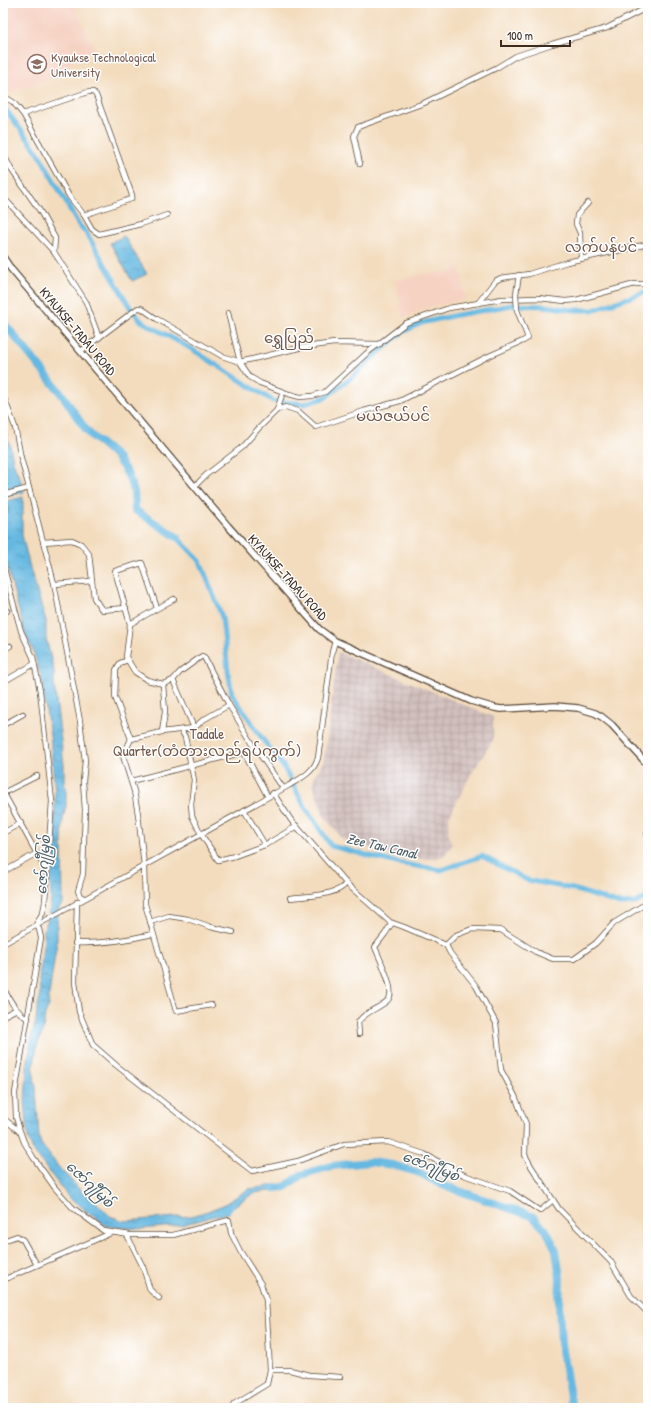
<svg xmlns="http://www.w3.org/2000/svg" width="651" height="1411" font-family="'Patrick Hand','Noto Sans Myanmar',sans-serif">
  <defs>
    <pattern id="industrial-grid" width="8" height="8" patternUnits="userSpaceOnUse"><rect width="8" height="8" fill="#d1bfbd"/><path d="M0 4h8M4 0v8" fill="none" stroke="#b4a4a2"/></pattern>
    <pattern id="water-ripples" width="26" height="14" patternUnits="userSpaceOnUse"><rect width="26" height="14" fill="#65b8e1"/><path d="M2 4q2-2 4 0t4 0M15 11q2-2 4 0t4 0" fill="none" stroke="#5496b6"/></pattern>
  </defs>
  <rect width="100%" height="100%" fill="#fff"/>
  <filter id="ink" filterUnits="userSpaceOnUse"><feTurbulence type="fractalNoise" baseFrequency=".025" numOctaves="2"/><feDisplacementMap in="SourceGraphic" scale="8" xChannelSelector="R" yChannelSelector="G"/><feConvolveMatrix kernelMatrix="1 2 1 2 8 2 1 2 1" color-interpolation-filters="sRGB"/></filter>
  <filter id="wash" filterUnits="userSpaceOnUse"><feTurbulence type="fractalNoise" baseFrequency=".012" numOctaves="4" result="noise"/><feDisplacementMap in="SourceGraphic" scale="16" xChannelSelector="R" yChannelSelector="G"/><feGaussianBlur stdDeviation="0.9" result="paint"/><feColorMatrix in="noise" values="0 0 0 0 0 0 0 0 0 0 0 0 0 0 0 0 0 1.4 0 .05"/><feComposite in="paint" operator="in"/></filter>
  <g filter="url(#wash)">
    <rect width="100%" height="100%" fill="#f3dcbd"/>
    <!-- built -->
    <g fill="#f6d2c3">
      <polygon points="3,3 74,3 80,18 95,48 45,80 6,94 3,94"/>
      <polygon points="459,266 466,299 425,308 403,318 395,280 441,272 445,274"/>
    </g>
    <!-- industrial -->
    <polygon fill="url(#industrial-grid)" points="338,652 493,717 493,740 470,776 449,817 448,831 452,845 444,856 433,859 404,859 342,839 324,816 313,786 314,777 324,760"/>
    <!-- water -->
    <g fill="url(#water-ripples)" stroke="#507180">
      <polygon points="124,236 147,274 132,281 110,243"/>
      <polygon points="3,422 11,450 13,462 23,486 24,492 6,497 5,494 4,494 4,497 3,498"/>
      <polygon points="23,497 23,510 22,517 22,535 31,572 46,621 46,638 54,671 54,684 64,765 64,783 66,789 66,806 63,819 62,841 63,904 59,908 57,923 57,941 49,995 48,997 49,1006 45,1015 43,1031 37,1046 33,1070 36,1088 39,1137 41,1144 61,1170 83,1193 92,1198 110,1216 124,1221 191,1216 208,1211 223,1205 249,1189 284,1184 286,1189 254,1193 237,1204 228,1213 197,1220 183,1225 142,1229 114,1227 106,1226 93,1215 86,1212 82,1207 70,1199 33,1151 28,1139 25,1102 27,1067 32,1034 36,1022 37,1008 40,998 39,978 44,938 44,929 49,916 51,897 50,883 54,862 55,794 50,734 43,694 42,680 34,653 25,633 9,574 3,544 3,502 5,501 9,514 6,501"/>
    </g>
    <g fill="none" stroke-linecap="round" stroke-linejoin="round">
      <!-- canal -->
      <g stroke="#65b8e1" stroke-width="5">
        <polyline points="3,106 39,154 78,224 87,234 131,309 141,321 190,348 273,401 304,404 326,397 351,378 371,359 401,333 421,323 457,315 512,305 544,306 574,310 593,310 648,291"/>
        <polyline points="177,537 200,561 222,617 228,671 232,694 264,741 283,766 305,807 331,846 397,863 441,870 482,856 527,880 573,889 620,904 635,903 648,897"/>
      </g>
      <!-- river -->
      <g stroke="#65b8e1" stroke-width="8">
        <polyline points="3,322 64,397 77,417 87,431 94,438 116,456 128,475 134,492 135,510 177,537"/>
        <polyline points="275,1188 285,1187 301,1175 331,1166 370,1162 393,1165 420,1173 442,1185 532,1216 546,1230 556,1250 560,1278 559,1305 561,1345 572,1408"/>
      </g>
    </g>
  </g>
  <g filter="url(#ink)">
    <g fill="none" stroke-linecap="round" stroke-linejoin="round">
      <defs>
        <g id="minor">
          <polyline points="3,96 13,102 23,114 69,196 84,215 131,199 132,195 128,184 96,95 93,92 88,92 23,114"/>
          <polyline points="3,153 11,169 40,211 55,238 54,252"/>
          <polyline points="360,164 354,136 358,127 424,103 496,68 516,56 552,44 607,28 648,7"/>
          <polyline points="3,197 54,252 86,302 99,338"/>
          <polyline points="84,215 92,229 99,234 141,224 167,215"/>
          <polyline points="581,259 580,233 576,224 577,215 588,203"/>
          <polyline points="516,294 519,275"/>
          <polyline points="478,303 495,281 501,278 529,274 567,262 648,244"/>
          <polyline points="228,313 240,362 250,377 260,383 289,394 300,397 312,396 325,392 367,353 406,323 449,308 502,299 539,298 565,301 576,300 635,284 648,284"/>
          <polyline points="81,351 138,308 141,308 157,319 208,348 222,356 240,362 299,348 334,343 380,344"/>
          <polyline points="3,395 15,427 21,458 29,488 3,495"/>
          <polyline points="277,410 283,392"/>
          <polyline points="195,486 206,475 242,447 258,429 277,410 286,407 298,411 316,427 364,411 400,401 489,356 523,341 528,338 517,310"/>
          <polyline points="29,488 54,583 80,721 85,761 83,781 85,810 83,874 78,891 80,896 84,898"/>
          <polyline points="43,542 72,540 81,544 89,554 94,598 102,610 126,608"/>
          <polyline points="3,565 21,631 33,657 40,691 52,801 45,902 43,912 36,925 39,929 41,938 15,1093 16,1117 20,1131 24,1142 33,1157 55,1188 73,1208 104,1231 130,1235 173,1235 229,1220 231,1233 240,1251 261,1284 266,1300 270,1370 267,1384 234,1404 232,1408"/>
          <polyline points="55,584 92,581"/>
          <polyline points="157,608 142,563 115,571 130,624 126,657 135,672 147,680 163,684 173,680 180,672 202,656 204,657 229,705 254,746 283,788"/>
          <polyline points="3,610 7,611"/>
          <polyline points="130,624 174,599"/>
          <polyline points="3,650 10,646"/>
          <polyline points="128,660 120,663 116,670 115,697 131,739"/>
          <polyline points="173,680 194,728"/>
          <polyline points="3,682 34,664"/>
          <polyline points="3,725 23,714"/>
          <polyline points="181,730 185,737 194,780 191,804 192,816 201,834 218,860 235,856 265,845 297,826"/>
          <polyline points="162,732 165,712 163,684"/>
          <polyline points="244,752 268,797"/>
          <polyline points="131,781 256,749"/>
          <polyline points="3,792 47,872"/>
          <polyline points="3,793 37,776"/>
          <polyline points="273,793 291,820 346,883 390,922 404,927 446,945 450,953 476,986 496,1023 501,1070 515,1096 526,1124 525,1155 531,1166 559,1209 611,1262 631,1296 648,1313"/>
          <polyline points="244,810 265,845"/>
          <polyline points="3,833 21,823"/>
          <polyline points="647,834 648,834"/>
          <polyline points="3,872 37,853"/>
          <path d="M 290,898 C 304,896 339,896 346,883"/>
          <polyline points="77,902 75,982 79,1012 93,1045 117,1066 252,1171 298,1161 344,1144 388,1142 424,1154 464,1175 510,1191 540,1211 553,1200"/>
          <polyline points="150,922 169,916 188,919 211,927 233,932"/>
          <path d="M 75,943 C 102,944 127,940 153,934"/>
          <path d="M 3,944 L 288,786 C 301,778 313,773 318,758 L 332,652 L 335,641"/>
          <polyline points="446,945 456,935 472,929 501,930 536,952 553,959 574,959 596,943 614,923 642,906 648,904"/>
          <path d="M 3,988 C 10,1000 15,1011 28,1019"/>
          <polyline points="212,1005 176,1011 145,904 144,865 138,814 134,791 123,756 131,739 162,732 194,728 203,720 229,705"/>
          <polyline points="3,1016 15,1010"/>
          <path d="M 359,1034 L 358,1022 C 367,1010 379,1009 388,1000 C 397,992 379,958 375,947 L 385,934 L 392,923"/>
          <polyline points="3,1118 19,1131"/>
          <polyline points="127,1235 143,1267 150,1290 159,1298"/>
          <polyline points="3,1241 17,1236 23,1240 37,1265"/>
          <polyline points="3,1280 111,1233"/>
          <polyline points="270,1370 290,1370 309,1375 340,1377"/>
        </g>
        <polyline id="major" points="3,257 11,269 228,526 319,629 335,641 471,701 495,708 501,709 555,706 578,708 595,713 602,717 612,725 648,765"/>
      </defs>
      <!-- minor casing -->
      <use href="#minor" stroke="#574536" stroke-width="6"/>
      <!-- major casing -->
      <use href="#major" stroke="#574536" stroke-width="8"/>
      <!-- minor -->
      <use href="#minor" stroke="#fff" stroke-width="4.5"/>
      <!-- major -->
      <use href="#major" stroke="#fff" stroke-width="5.5"/>
      <defs>
        <polyline id="minor-bridge" points="516,294 517,310"/>
      </defs>
      <!-- minor-bridge casing -->
      <use href="#minor-bridge" stroke="#574536" stroke-width="6" stroke-linecap="butt"/>
      <!-- minor-bridge -->
      <use href="#minor-bridge" stroke="#fff" stroke-width="4.5"/>
    </g>
  </g>
  <!-- icons -->
  <defs>
    <symbol id="university-ring" viewBox="-11 -11 22 22"><circle r="9.5" fill="#fff" stroke="#8d6e63" stroke-width="1.5"/><path d="M0-5L7-2L0 1L-7-2ZM-4 1L0 2.5L4 1V4Q0 6-4 4Z" fill="#8d6e63"/></symbol>
  </defs>
  <g fill-rule="evenodd">
    <use href="#university-ring" x="26" y="53" width="22" height="22"/>
  </g>
  <g text-anchor="middle" stroke-width="3" stroke-linejoin="round" paint-order="stroke">
    <!-- education labels -->
    <g font-size="13" fill="#785e54" stroke="#fff" text-anchor="start">
      <text x="51" y="62">Kyaukse Technological<tspan x="51" dy="15">University</tspan></text>
    </g>
    <!-- street labels -->
    <g font-size="13" fill="#3b2a1e" stroke="#fff">
      <text transform="translate(78 331) rotate(50)" y="5">KYAUKSE-TADAU ROAD</text>
      <text transform="translate(288 577) rotate(48)" y="5">KYAUKSE-TADAU ROAD</text>
    </g>
    <!-- water labels -->
    <g font-size="14" font-style="italic" fill="#4a5c62" stroke="#fff">
      <text transform="translate(382 846) rotate(13)" y="5">Zee Taw Canal</text>
      <text transform="translate(43 865) rotate(-86)" y="5">ဇော်ဂျီမြစ်</text>
      <text transform="translate(431 1166) rotate(21)" y="5">ဇော်ဂျီမြစ်</text>
      <text transform="translate(90 1184) rotate(44)" y="5">ဇော်ဂျီမြစ်</text>
    </g>
    <!-- quarter labels -->
    <g font-size="15" fill="#735647" stroke="#fff">
      <text x="601" y="252">လက်ပန်ပင်</text>
      <text x="289" y="343">ရွှေပြည်</text>
      <text x="393" y="421">မယ်ဇယ်ပင်</text>
      <text x="207" y="739">Tadale<tspan x="207" dy="17">Quarter(တံတားလည်ရပ်ကွက်)</tspan></text>
    </g>
  </g>
  <!-- margin -->
  <rect width="651" height="1411" fill="none" stroke="#fff" stroke-width="16"/>
  <!-- scale -->
  <path d="M501 40v6h69v-6" fill="none" stroke="#3b2a1e" stroke-width="2"/>
  <text x="507" y="40" font-size="12" fill="#3b2a1e" stroke="#ffffff" stroke-width="3" paint-order="stroke">100 m</text>
</svg>
